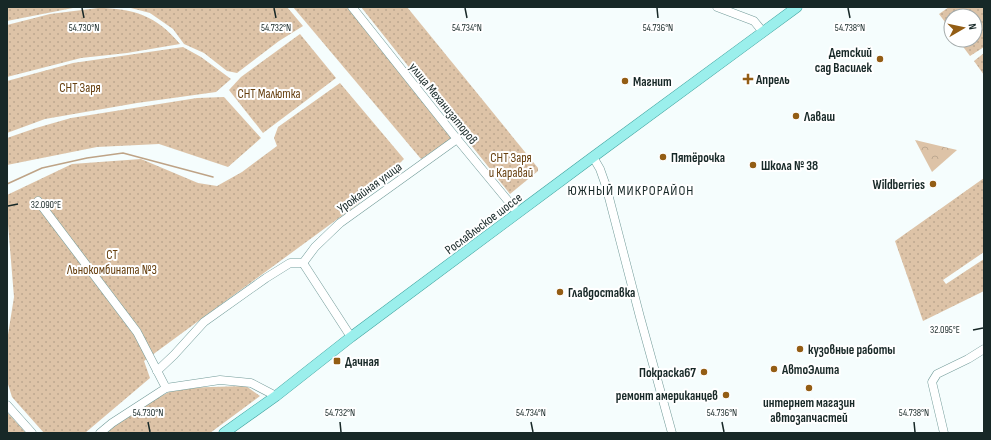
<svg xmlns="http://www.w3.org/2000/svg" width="991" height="440" font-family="'Sofia Sans Condensed',sans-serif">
  <defs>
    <pattern id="park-crowns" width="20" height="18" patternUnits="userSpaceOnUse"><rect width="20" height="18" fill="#ddc3a7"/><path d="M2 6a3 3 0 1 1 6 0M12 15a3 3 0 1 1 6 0" fill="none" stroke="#bda890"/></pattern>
    <pattern id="garden-dots" width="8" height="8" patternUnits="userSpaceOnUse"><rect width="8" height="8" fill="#ddc3a7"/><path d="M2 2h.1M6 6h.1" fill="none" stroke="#bda890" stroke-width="1.8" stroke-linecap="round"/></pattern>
  </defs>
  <rect width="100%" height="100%" fill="#f5fdfd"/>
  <!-- park -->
  <polygon fill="url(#park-crowns)" points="915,140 957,150 932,172"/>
  <!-- garden -->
  <g fill="url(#garden-dots)">
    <polygon points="7,7 78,7 7,21"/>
    <polygon points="127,7 287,7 303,26 279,41 237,73 227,71 204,53 184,44 173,29 150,13"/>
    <polygon points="293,7 353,7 456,136 421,159"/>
    <polygon points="361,7 407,7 538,168 538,171 510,194"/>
    <polygon points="949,7 984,7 984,47 970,56 958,40 975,40 975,16 951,16 951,30 939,14"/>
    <path d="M 98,8 C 133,8 157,16 180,44 L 127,53 L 81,58 L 7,77 L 7,25 L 50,14 Z"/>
    <polygon points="300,34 336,78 263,133 229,90 241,77"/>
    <polygon points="183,47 201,57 231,79 216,92 137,103 45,119 7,133 7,81 73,63"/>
    <polygon points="984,53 984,75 974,61"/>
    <polygon points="340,83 404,159 358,204 144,361 150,378 85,433 44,433 12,397 7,381 7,341 14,297 7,212 7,195 72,164 141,159 198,183 217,186 242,172 277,146 274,138 278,127"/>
    <polygon points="224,97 261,138 228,167 159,144 97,147 7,165 7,138 36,128 71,118 197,98"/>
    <polygon points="984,178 984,252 943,280 946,284 984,259 984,291 923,321 895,241"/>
    <polygon points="246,386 260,396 210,433 104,433 137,408 177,388"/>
    <polygon points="7,412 26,433 7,433"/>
  </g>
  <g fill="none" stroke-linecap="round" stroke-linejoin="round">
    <!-- stream -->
    <polyline stroke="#bea386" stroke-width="1.5" points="7,184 42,168 87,158 123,153 213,177"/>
    <defs>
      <g id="minor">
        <polyline points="352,7 457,139 518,213"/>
        <polyline points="717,7 754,21 763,32"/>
        <polyline points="593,157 600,169 606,186 640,317 672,433"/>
        <polyline points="38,201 137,332 166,388"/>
        <polyline points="303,263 351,337"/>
        <polyline points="157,371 174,355 204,322 266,278 290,263 303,263 315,247 340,223 457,139"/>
        <polyline points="7,405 32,433"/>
        <polyline points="100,433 112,423 166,388 220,380 251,383 276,396"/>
        <polyline points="944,433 932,382 937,374 968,359 984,349"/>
      </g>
      <polyline id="major" points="224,433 276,396 351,337 593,157 797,7"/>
    </defs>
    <!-- minor casing -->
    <use href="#minor" stroke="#729b99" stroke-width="9"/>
    <!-- major casing -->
    <use href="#major" stroke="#41a39f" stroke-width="11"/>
    <!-- minor -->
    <use href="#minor" stroke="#fff" stroke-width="8"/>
    <!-- major -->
    <use href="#major" stroke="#9befec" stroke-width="10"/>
  </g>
  <!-- ticks -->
  <path fill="none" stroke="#172827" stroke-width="1.5" d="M 82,8 L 84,18M 274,8 L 276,18M 465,8 L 467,18M 657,8 L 658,18M 848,8 L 850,18M 8,206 L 18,204M 973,330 L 983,328M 148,422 L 150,432M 340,422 L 341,432M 531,422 L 533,432M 722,422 L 724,432M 914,422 L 915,432"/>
  <!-- markers -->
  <g fill="#935d14" stroke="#fff" stroke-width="1.5">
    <circle cx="880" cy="59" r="4"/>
    <path d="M746 73h4v4h4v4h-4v4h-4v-4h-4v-4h4z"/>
    <circle cx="625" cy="81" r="4"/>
    <circle cx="796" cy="116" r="4"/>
    <circle cx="663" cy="157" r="4"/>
    <circle cx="753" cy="165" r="4"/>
    <circle cx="933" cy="184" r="4"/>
    <circle cx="560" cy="292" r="4"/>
    <circle cx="800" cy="349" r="4"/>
    <rect x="333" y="357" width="8" height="8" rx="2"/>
    <circle cx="774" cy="369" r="4"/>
    <circle cx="704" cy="372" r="4"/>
    <circle cx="809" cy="388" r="4"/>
    <circle cx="726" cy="395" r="4"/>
  </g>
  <g text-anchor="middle" stroke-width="4" stroke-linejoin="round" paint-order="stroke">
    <!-- poi labels -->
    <g font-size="13" font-weight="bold" fill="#172827" stroke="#fff" text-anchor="start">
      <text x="872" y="57" text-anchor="end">Детский<tspan x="872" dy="15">сад Василек</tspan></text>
      <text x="756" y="84">Апрель</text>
      <text x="633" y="86">Магнит</text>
      <text x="804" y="121">Лаваш</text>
      <text x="671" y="162">Пятёрочка</text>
      <text x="761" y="170">Школа № 38</text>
      <text x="925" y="189" text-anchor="end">Wildberries</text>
      <text x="568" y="297">Главдоставка</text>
      <text x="808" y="354">кузовные работы</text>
      <text x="345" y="366">Дачная</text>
      <text x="782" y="374">АвтоЭлита</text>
      <text x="696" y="377" text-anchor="end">Покраска67</text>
      <text x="718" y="400" text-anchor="end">ремонт американцев</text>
      <text x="809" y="407" text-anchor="middle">интернет магазин<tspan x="809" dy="15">автозапчастей</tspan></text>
    </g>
    <!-- park labels -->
    <g font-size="13" fill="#674010" stroke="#fff">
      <text x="80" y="92">СНТ Заря</text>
      <text x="269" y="98">СНТ Малютка</text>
      <text x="511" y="162">СНТ Заря<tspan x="511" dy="15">и Каравай</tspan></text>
      <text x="112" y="259">СТ<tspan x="112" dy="15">Льнокомбината №3</tspan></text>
    </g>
    <!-- street labels -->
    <g font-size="13" fill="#172827" stroke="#fff">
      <text transform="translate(444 103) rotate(51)" y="5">улица Механизаторов</text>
      <text transform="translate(369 187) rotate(-36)" y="5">Урожайная улица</text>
      <text transform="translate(483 223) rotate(-37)" y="5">Рославльское шоссе</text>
    </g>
    <!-- neighbourhood labels -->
    <g font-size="14" letter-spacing="1" fill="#172827" stroke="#fff">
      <text x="631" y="195">ЮЖНЫЙ МИКРОРАЙОН</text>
    </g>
  </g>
  <g font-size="10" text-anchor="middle" fill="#172827" stroke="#fff" stroke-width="4" stroke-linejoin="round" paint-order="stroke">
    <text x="658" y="31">54.736°N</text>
    <text x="84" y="31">54.730°N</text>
    <text x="276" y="31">54.732°N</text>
    <text x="467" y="31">54.734°N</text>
    <text x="850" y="31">54.738°N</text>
    <text x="46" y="208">32.090°E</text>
    <text x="945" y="333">32.095°E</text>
    <text x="148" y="416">54.730°N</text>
    <text x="340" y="416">54.732°N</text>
    <text x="531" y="416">54.734°N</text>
    <text x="722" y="416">54.736°N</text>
    <text x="914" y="416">54.738°N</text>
  </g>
  <!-- border -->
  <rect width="991" height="440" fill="none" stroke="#172827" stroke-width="16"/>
  <!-- north arrow -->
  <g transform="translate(963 28) rotate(81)"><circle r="19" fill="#ffffff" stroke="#a2a9a9"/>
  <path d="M0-3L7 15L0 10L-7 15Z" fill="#935d14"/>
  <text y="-6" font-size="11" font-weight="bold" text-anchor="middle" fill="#172827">N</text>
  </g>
</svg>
